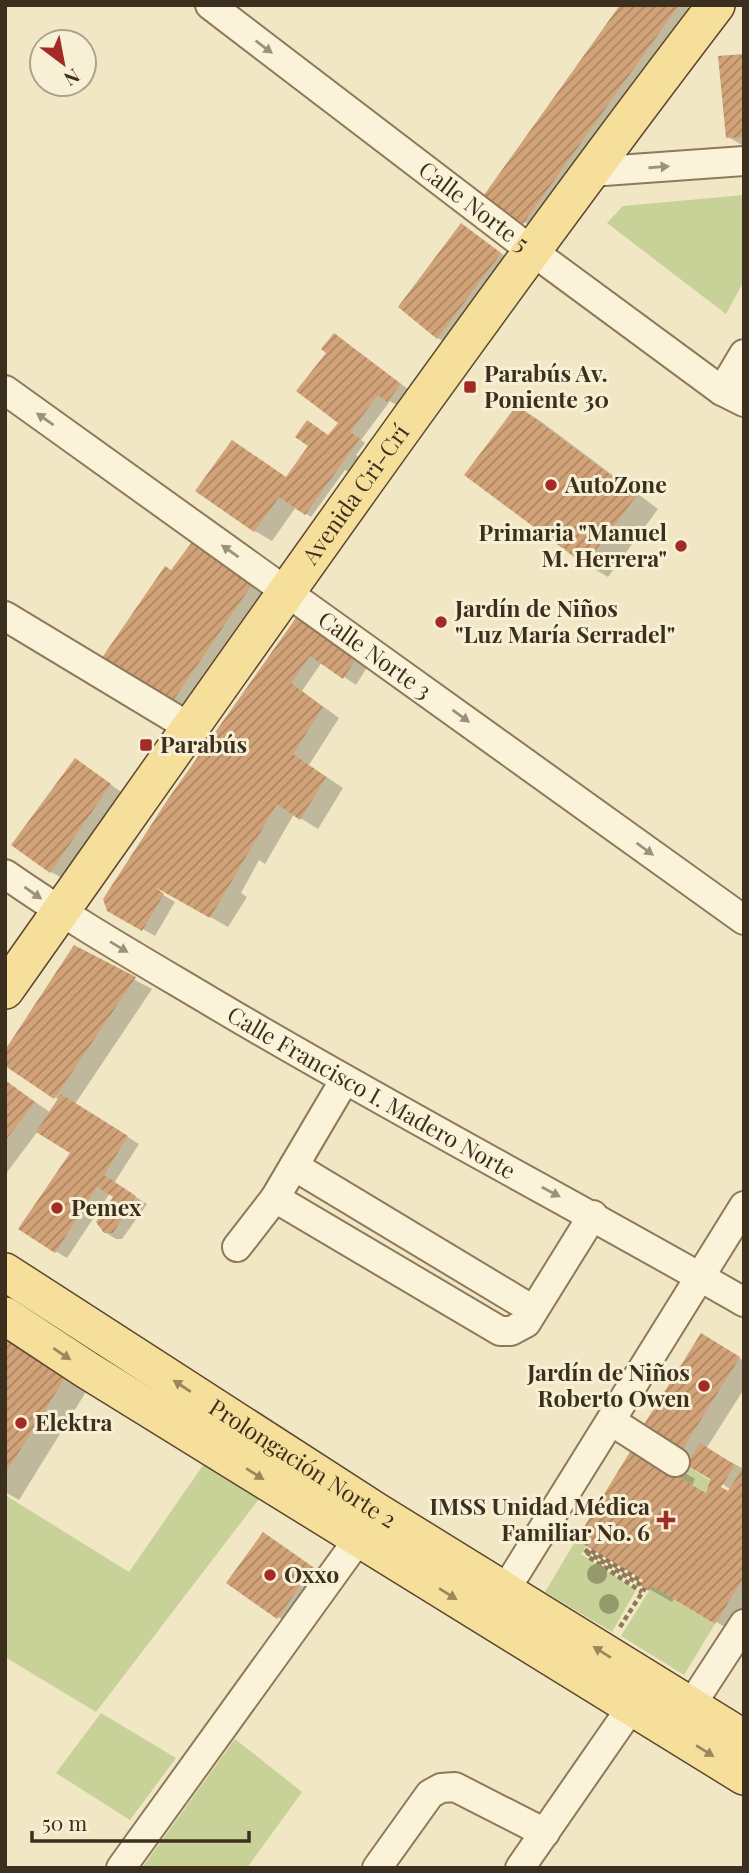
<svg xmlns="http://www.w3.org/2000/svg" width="749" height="1873" font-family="'Playfair Display',serif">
  <defs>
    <pattern id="building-hatch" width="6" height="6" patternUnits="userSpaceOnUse" patternTransform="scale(1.75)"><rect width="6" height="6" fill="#d2a378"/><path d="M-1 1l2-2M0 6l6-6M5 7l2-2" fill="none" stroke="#ac8562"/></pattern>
  </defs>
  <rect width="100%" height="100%" fill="#f1e7c5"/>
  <!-- green -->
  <g fill="#c7d198">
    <polygon points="744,195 744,281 726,314 607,223 623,206"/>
    <polygon points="678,1460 709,1480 706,1493 670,1472"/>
    <polygon points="206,1461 262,1495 96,1712 5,1657 5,1495 129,1572"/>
    <polygon points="576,1540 586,1546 581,1554 636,1590 612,1632 545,1592"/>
    <polygon points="652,1586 715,1624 684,1675 621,1636"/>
    <polygon points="101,1713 176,1758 130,1820 56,1773"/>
    <polygon points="235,1739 302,1792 247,1868 142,1868"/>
  </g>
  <!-- shadow -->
  <g fill="#0003">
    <polygon points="626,5 685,5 692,11 536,229 524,222"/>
    <polygon points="744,56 744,146 728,137"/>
    <polygon points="462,225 512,261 449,345 438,338"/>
    <polygon points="335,335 412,392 399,407 390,401 361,440 365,443 356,455 362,460 352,474 345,470 311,517 296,507 272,541 255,531 233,442 287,478 329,437 344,429 328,353"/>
    <polygon points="517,407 539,420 658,509 608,577 586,564"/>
    <polygon points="195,541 266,589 183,710 101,662"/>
    <polygon points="299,617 369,664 356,685 322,662 302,691 339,718 309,765 343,788 318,829 294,814 265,864 259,860 241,893 247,897 228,927 130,871 128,874 175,902 155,936 109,909 105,899 169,800"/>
    <polygon points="87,767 121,792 62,878 51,872"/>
    <polygon points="74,948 152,989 75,1104 139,1144 114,1183 147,1204 122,1239 116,1239 103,1231 115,1196 110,1193 67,1258 55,1251 72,1153 38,1131 5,1175 5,1081 51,1113 59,1100 5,1063"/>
    <polygon points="5,1333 89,1387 19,1500 5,1492"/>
    <polygon points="719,1345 744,1361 744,1389 706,1449 744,1469 744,1626 738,1635 675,1597 672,1602 642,1585 645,1580 637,1444 695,1479 692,1486 707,1495 730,1494 730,1489 640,1433"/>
    <polygon points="263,1534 329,1578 295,1627 278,1617"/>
  </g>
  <!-- building -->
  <g fill="url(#building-hatch)">
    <polygon points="620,5 679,5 523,224 484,195"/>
    <polygon points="744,54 744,137 726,138 718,56"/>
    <polygon points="461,223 501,253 437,339 398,307"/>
    <polygon points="334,333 401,384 387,402 378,395 350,432 360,438 305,515 279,497 254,532 195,491 232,440 286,477 308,446 295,437 307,420 328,435 338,423 296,391 326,353 321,349"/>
    <polygon points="517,405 637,495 585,565 464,475"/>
    <polygon points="195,538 255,580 170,705 99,662 165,566 171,570"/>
    <polygon points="298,615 358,656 343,679 310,656 291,683 323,707 293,754 326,777 300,820 277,804 210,918 155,887 164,894 142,931 107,911 103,899 168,799"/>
    <polygon points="75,758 111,784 50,873 11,845"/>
    <polygon points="74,945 136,977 54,1099 5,1066 5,1050"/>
    <polygon points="5,1080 35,1102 5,1141"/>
    <polygon points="61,1094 128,1136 104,1175 136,1196 113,1233 104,1233 96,1222 113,1197 97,1187 55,1253 18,1229 70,1153 36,1132"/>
    <polygon points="5,1332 68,1373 5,1474"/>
    <polygon points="701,1333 740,1357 677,1458 638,1434"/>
    <polygon points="636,1442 670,1472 706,1493 710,1479 686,1465 700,1443 735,1465 721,1487 728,1491 744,1466 744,1577 715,1624 652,1586 649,1591 640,1585 643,1580 576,1540"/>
    <polygon points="263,1532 313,1567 277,1619 226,1583"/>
  </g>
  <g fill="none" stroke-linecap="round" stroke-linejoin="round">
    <defs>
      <g id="minor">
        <path id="s1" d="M 210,5 L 532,251 L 722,391 L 744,402"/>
        <polyline points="590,172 744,161"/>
        <path id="s2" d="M 5,390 L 744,920"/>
        <polyline points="722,391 744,354"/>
        <polyline points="5,616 189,727"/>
        <path id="s3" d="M 5,874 C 71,920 139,959 208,1000 C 384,1105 566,1200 744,1302"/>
        <polyline points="344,1081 275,1198 500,1331 511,1331 526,1323 593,1215"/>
        <polyline points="294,1166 533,1310"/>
        <polyline points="237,1247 275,1198"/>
        <polyline points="611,1421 675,1462"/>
        <polyline points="494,1608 744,1206"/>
        <polyline points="680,1722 744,1624"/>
        <polyline points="121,1868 370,1523"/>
        <polyline points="377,1868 430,1794 441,1788 455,1787 545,1833"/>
        <polyline points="520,1868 642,1692"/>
      </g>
      <g id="major">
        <path id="s4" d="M 5,990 C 239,659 470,327 716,5"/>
        <path id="s5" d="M 5,1272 L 377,1512 L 744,1739"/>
        <polyline points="5,1316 87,1370 744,1776"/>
      </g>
    </defs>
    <!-- minor casing -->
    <use href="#minor" stroke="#8e7959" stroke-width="32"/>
    <!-- major casing -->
    <use href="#major" stroke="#5c462e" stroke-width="40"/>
    <!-- path -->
    <g stroke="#8e7959" stroke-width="4.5" stroke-dasharray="5 3.5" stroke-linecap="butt">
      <polyline points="585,1553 588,1549 641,1581 639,1584 589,1553 587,1556 642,1592"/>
      <polyline points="620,1627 645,1588"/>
    </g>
    <!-- minor -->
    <use href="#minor" stroke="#fbf3d9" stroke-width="28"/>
    <!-- major -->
    <use href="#major" stroke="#f6df9b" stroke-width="37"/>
  </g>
  <!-- trees -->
  <g fill="#959a6c">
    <circle cx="597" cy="1574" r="10"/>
    <circle cx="609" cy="1604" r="10"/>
  </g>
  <!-- one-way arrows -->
  <defs><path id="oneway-solid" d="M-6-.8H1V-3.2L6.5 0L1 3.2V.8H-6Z" transform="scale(1.75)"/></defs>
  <g fill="#9c917c">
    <use href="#oneway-solid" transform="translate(264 47) rotate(37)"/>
    <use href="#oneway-solid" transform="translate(659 167) rotate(-4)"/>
    <use href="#oneway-solid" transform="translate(45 419) rotate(-145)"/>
    <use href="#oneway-solid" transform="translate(230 551) rotate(-145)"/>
    <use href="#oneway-solid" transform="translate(461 716) rotate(36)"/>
    <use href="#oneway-solid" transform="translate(645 849) rotate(36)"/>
    <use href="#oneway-solid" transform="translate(33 893) rotate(35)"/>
    <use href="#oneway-solid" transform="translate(119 947) rotate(31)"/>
    <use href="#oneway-solid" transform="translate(551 1192) rotate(28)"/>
  </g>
  <g fill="#9a875c">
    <use href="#oneway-solid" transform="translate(62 1354) rotate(34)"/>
    <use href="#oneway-solid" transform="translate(182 1386) rotate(-147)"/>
    <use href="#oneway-solid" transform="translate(255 1474) rotate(32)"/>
    <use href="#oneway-solid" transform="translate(448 1594) rotate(32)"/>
    <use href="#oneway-solid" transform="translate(602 1652) rotate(-148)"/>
    <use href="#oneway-solid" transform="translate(705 1751) rotate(32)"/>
  </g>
  <!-- markers -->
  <g fill="#a22b25" stroke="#f8f0d5" stroke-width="2.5">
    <rect x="463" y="380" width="14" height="14" rx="3.5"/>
    <circle cx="551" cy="485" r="7"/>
    <circle cx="681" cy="546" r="7"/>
    <circle cx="441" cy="622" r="7"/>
    <rect x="139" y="738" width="14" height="14" rx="3.5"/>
    <circle cx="57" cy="1208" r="7"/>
    <circle cx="704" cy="1386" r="7"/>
    <circle cx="21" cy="1423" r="7"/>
    <path d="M662.5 1509.5h7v7h7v7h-7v7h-7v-7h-7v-7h7z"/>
    <circle cx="270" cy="1575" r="7"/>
  </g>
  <g text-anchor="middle" stroke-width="6" stroke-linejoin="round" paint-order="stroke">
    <!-- street labels -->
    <g font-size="23" fill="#3d2f1e" stroke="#f8f0d5">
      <text dy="8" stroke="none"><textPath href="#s1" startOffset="332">Calle Norte 5</textPath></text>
      <text dy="8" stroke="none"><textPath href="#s4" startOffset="607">Avenida Cri-Crí</textPath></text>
      <text dy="8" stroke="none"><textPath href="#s2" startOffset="455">Calle Norte 3</textPath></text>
      <text dy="8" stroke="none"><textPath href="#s3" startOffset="427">Calle Francisco I. Madero Norte</textPath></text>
      <text dy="8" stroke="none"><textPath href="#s5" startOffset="354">Prolongación Norte 2</textPath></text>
    </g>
    <!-- poi labels -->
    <g font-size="23" font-weight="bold" fill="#3d2f1e" stroke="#f8f0d5" text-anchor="start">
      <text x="484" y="382">Parabús Av.<tspan x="484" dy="26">Poniente 30</tspan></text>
      <text x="565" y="493">AutoZone</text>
      <text x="667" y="541" text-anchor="end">Primaria "Manuel<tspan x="667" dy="26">M. Herrera"</tspan></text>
      <text x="455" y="617">Jardín de Niños<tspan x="455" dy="26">"Luz María Serradel"</tspan></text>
      <text x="160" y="753">Parabús</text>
      <text x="71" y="1216">Pemex</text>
      <text x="690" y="1381" text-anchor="end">Jardín de Niños<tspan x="690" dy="26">Roberto Owen</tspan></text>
      <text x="35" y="1431">Elektra</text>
      <text x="650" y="1515" text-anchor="end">IMSS Unidad Médica<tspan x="650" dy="26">Familiar No. 6</tspan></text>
      <text x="284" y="1583">Oxxo</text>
    </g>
  </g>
  <!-- border -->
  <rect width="749" height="1873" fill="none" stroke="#3d2f1e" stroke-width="14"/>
  <!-- north arrow -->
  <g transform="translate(63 63) rotate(148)"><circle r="33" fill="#f8f0d5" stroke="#ada38c" stroke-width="2"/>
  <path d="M0-5L12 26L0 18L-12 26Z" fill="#a22b25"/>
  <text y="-10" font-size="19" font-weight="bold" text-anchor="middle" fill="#3d2f1e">N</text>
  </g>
  <!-- scale -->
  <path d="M32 1831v10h217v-10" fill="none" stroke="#3d2f1e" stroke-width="3.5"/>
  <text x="42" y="1831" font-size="21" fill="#3d2f1e" stroke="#f8f0d5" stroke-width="5" paint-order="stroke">50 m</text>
</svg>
